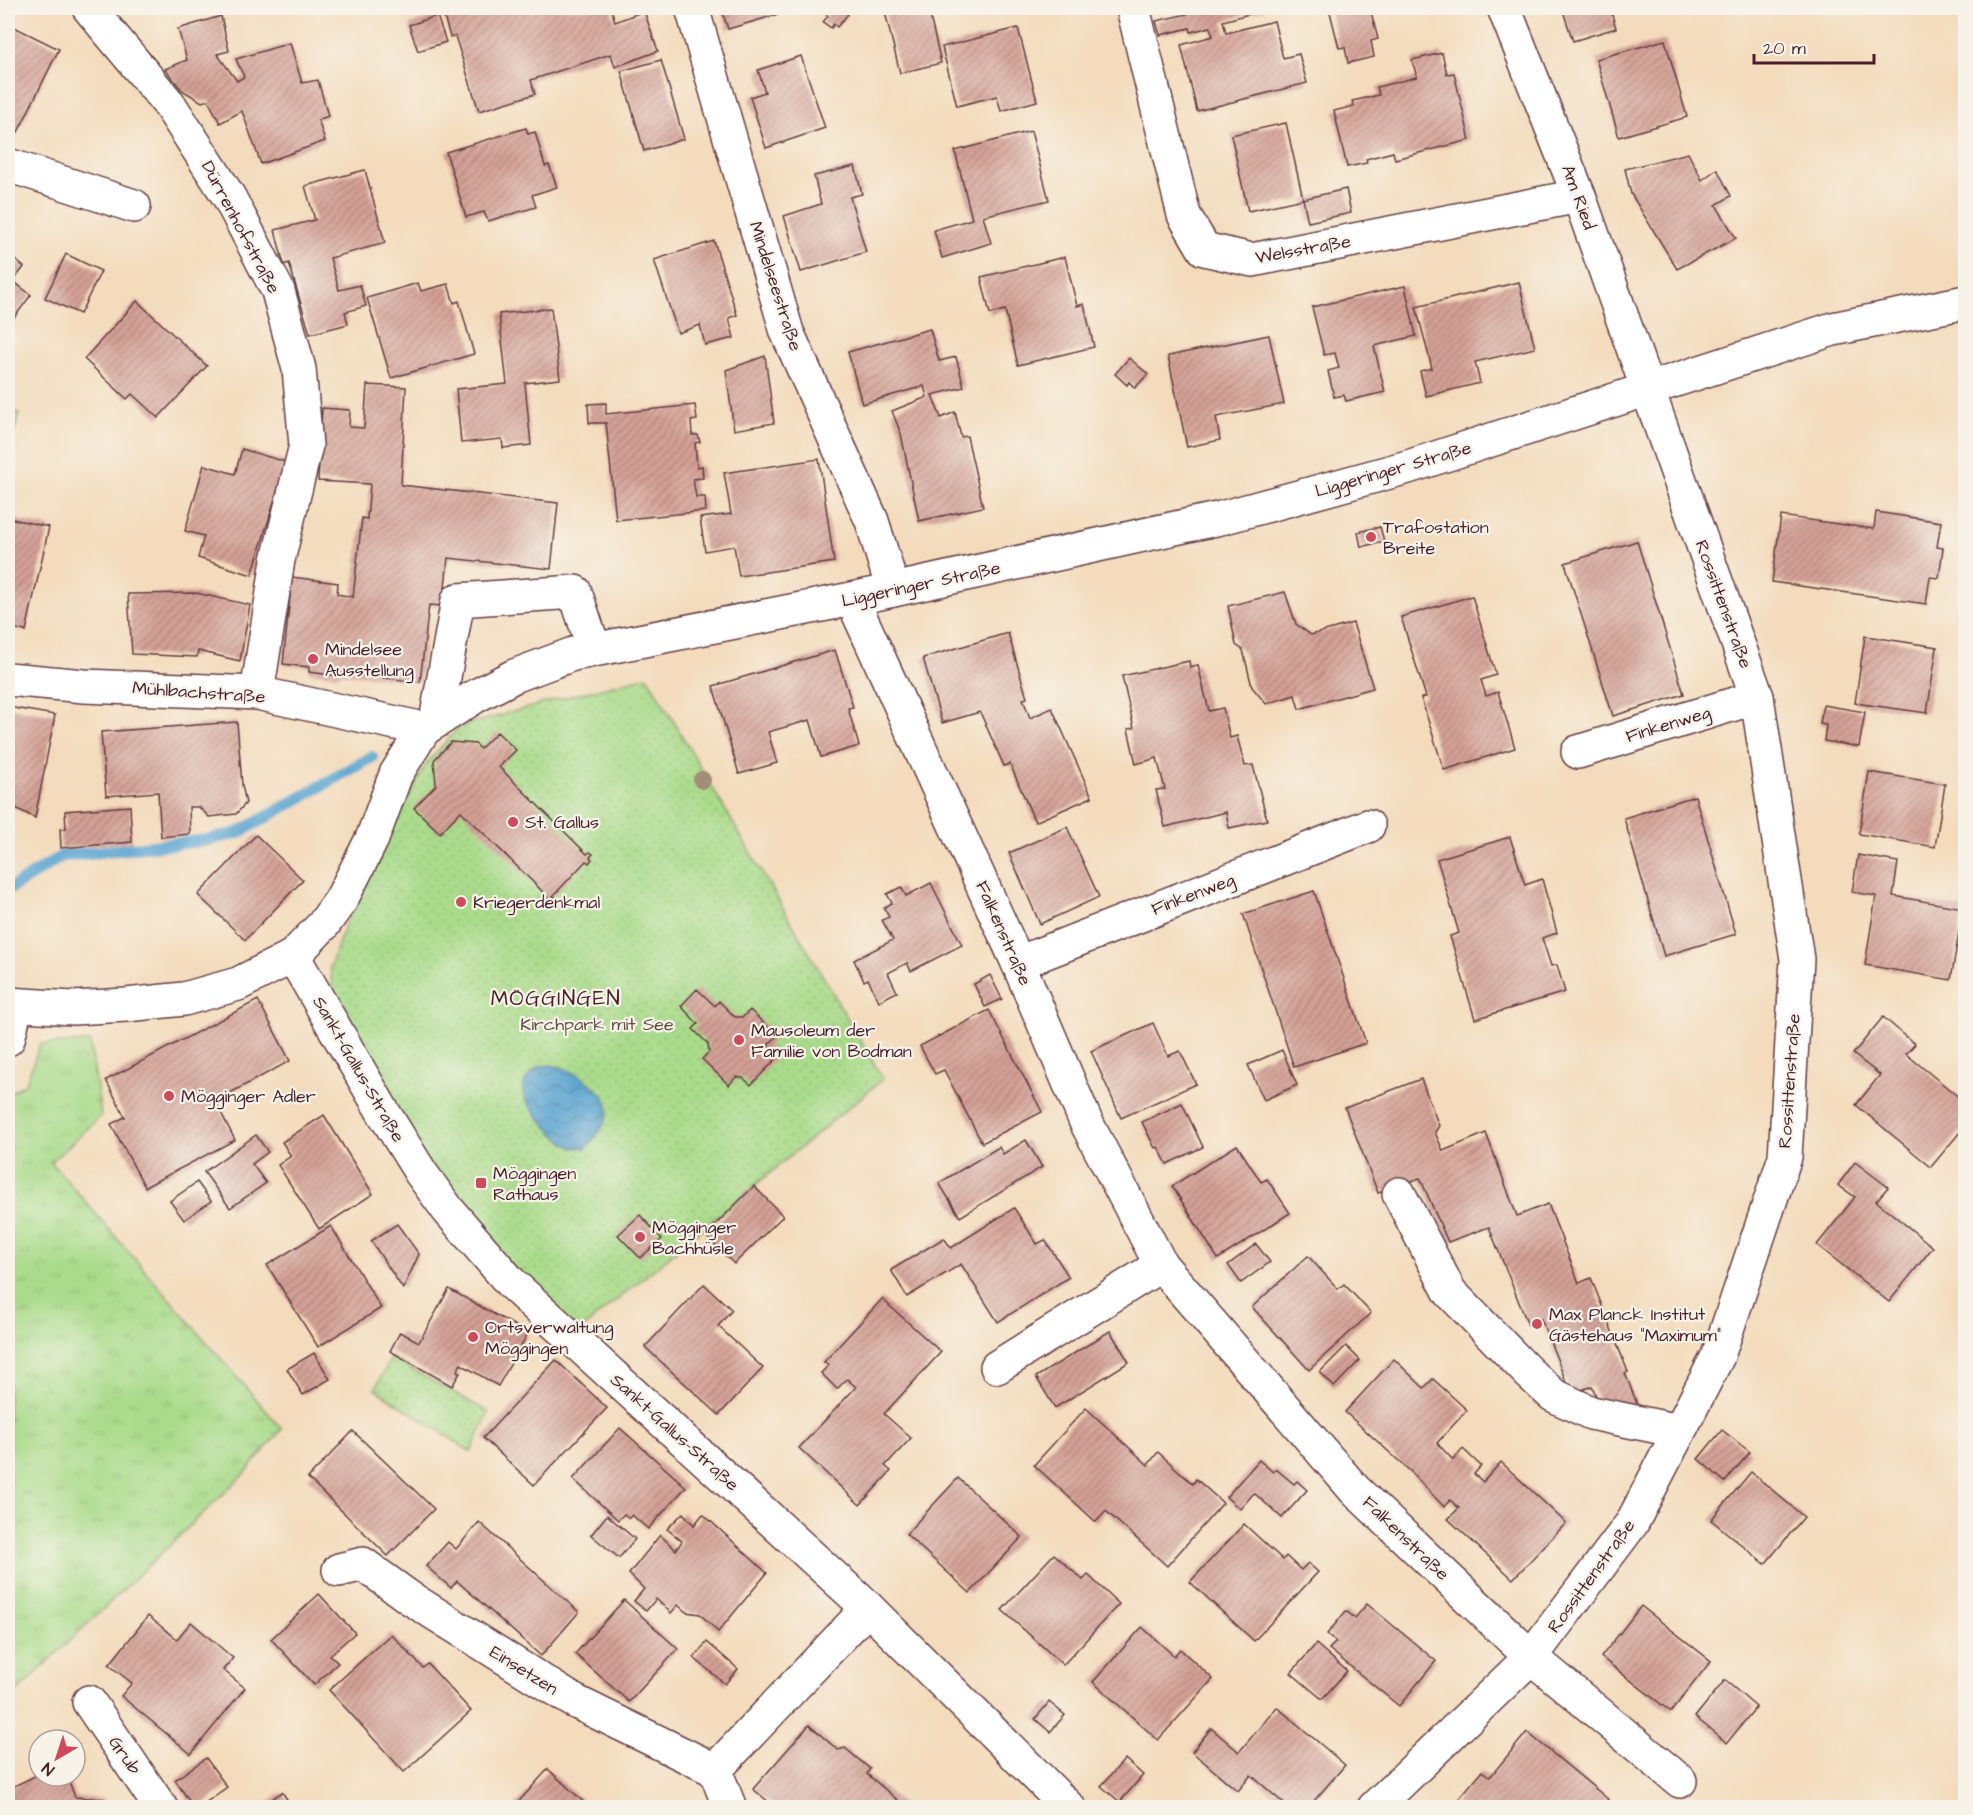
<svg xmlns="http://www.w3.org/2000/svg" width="1973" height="1815" font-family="'Architects Daughter',sans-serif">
  <defs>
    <pattern id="grass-tufts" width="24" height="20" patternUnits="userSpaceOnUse" patternTransform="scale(1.5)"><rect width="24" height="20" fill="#a9db8a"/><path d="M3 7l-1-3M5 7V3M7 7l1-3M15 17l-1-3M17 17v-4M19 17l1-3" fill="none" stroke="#93bc77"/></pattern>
    <pattern id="park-dots" width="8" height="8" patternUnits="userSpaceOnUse" patternTransform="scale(1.5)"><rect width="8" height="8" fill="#a9db8a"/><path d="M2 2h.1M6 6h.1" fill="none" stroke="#93bc77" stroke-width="1.8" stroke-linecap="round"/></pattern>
    <pattern id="water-waves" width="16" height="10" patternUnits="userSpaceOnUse" patternTransform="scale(1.5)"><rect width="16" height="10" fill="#59a4d1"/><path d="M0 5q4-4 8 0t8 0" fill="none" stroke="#4c85aa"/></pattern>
    <pattern id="building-hatch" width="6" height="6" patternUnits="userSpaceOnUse" patternTransform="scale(1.5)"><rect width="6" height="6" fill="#d4a196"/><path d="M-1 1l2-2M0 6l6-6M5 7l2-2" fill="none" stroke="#ae837b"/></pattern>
  </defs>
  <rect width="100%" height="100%" fill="#f7f3e8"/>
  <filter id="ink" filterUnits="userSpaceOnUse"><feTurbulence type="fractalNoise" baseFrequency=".0167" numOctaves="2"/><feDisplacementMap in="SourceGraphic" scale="12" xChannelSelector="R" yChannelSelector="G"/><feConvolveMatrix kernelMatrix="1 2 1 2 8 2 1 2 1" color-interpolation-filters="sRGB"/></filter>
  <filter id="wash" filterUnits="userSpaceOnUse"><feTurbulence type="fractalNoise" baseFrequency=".008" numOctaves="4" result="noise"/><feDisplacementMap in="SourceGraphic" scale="24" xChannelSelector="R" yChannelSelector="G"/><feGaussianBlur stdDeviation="1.35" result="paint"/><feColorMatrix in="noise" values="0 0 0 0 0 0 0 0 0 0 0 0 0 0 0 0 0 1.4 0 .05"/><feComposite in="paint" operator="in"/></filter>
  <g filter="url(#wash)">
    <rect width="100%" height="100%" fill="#f3dbbb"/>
    <!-- grass -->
    <g fill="url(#grass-tufts)" stroke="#7a7d5a" stroke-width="1.5">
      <polygon points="8,409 19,414 8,454"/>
      <polygon points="90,1042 101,1116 51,1162 282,1429 246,1472 8,1700 8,1094 26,1083 40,1044"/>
    </g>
    <!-- park -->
    <g fill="url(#park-dots)" stroke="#7a7d5a" stroke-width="1.5">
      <polygon points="647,676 883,1079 571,1338 454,1217 334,1001 330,967 353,903 426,764 459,727 563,698"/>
      <polygon points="391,1358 489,1412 471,1452 375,1389"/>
    </g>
    <!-- water -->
    <path fill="url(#water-waves)" stroke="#52627e" stroke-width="1.5" d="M 542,1066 C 546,1066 551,1065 556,1066 C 570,1068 603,1089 607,1103 C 612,1119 596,1137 586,1148 C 582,1147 576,1148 572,1147 C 559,1141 524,1106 523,1091 C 522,1080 533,1071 542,1066 Z"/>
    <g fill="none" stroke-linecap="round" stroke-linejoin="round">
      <!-- stream -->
      <polyline stroke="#59a4d1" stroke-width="12" points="8,890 62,856 208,840 238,833 372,757"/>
    </g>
    <g id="blocks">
      <!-- building -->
      <g fill="url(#building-hatch)">
        <polygon points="451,8 611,8 615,22 644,11 658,51 615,67 611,54 531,80 535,94 479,111 455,36 450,37 443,13 451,10"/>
        <polygon points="721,8 785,8 786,12 728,29"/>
        <polygon points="826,8 839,8 848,14 837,27 834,24 831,28 823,22 828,16 823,11"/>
        <polygon points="884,8 928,8 941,63 900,73"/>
        <polygon points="1185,8 1266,8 1267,9 1223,21 1226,33 1274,21 1283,58 1299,54 1307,83 1197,111 1181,45 1213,36 1210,27 1191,32 1190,28 1160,35 1156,21 1187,14"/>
        <polygon points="1329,8 1370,8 1378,39 1371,41 1374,57 1348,63 1345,47 1339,48"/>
        <polygon points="1562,8 1610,8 1616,28 1573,41"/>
        <polygon points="221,16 229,51 217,54 237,81 244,77 236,59 290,43 302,83 318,80 328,116 318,120 325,141 261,164 242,111 220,123 208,100 202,102 182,90 165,69 187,60 178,29"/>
        <polygon points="437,16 446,42 418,51 409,25"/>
        <polygon points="8,24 59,49 18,132 8,127"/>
        <polygon points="1018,28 1037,101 1001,111 997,96 957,106 942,47"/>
        <polygon points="1665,40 1687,117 1619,137 1596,59"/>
        <polygon points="1442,53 1447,74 1454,73 1470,140 1395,159 1393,152 1366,159 1367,163 1347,167 1334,111 1354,106 1352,101 1379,95 1377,87 1417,77 1412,60"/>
        <polygon points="801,56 825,128 766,148 750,97 765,92 758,70"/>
        <polygon points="661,60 684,139 644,151 621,71"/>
        <polygon points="1286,123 1303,199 1248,211 1231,135"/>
        <polygon points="526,128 528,134 535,132 545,166 549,165 557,187 532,195 536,207 488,221 484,212 466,217 446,152"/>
        <polygon points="1031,131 1049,200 983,216 991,243 942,258 934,230 972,219 955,151"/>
        <polygon points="1688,153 1702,180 1717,169 1731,196 1716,205 1736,238 1677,269 1631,194 1625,169"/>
        <polygon points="855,166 862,194 850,197 866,252 801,272 784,216 821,204 814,176"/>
        <polygon points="365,170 385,243 330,258 339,290 360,285 366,306 345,312 348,324 310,334 289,263 284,265 275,230 315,220 305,186"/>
        <polygon points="1346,189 1351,213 1308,222 1303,199"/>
        <polygon points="714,241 737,315 729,318 734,338 705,345 700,325 678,333 654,260"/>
        <polygon points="8,254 24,267 13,281 31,295 8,326"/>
        <polygon points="66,254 101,271 80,314 45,298"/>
        <polygon points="1065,257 1077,306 1084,304 1094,347 1018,365 1005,310 990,314 981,277"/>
        <polygon points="1519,282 1535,348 1475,362 1480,383 1426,396 1420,371 1432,368 1416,307"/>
        <polygon points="418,283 421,291 448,284 454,303 459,301 474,354 391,378 367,298"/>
        <polygon points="1405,286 1416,336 1374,346 1385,392 1346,401 1344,395 1334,397 1328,371 1339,368 1335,353 1324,355 1312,307"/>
        <polygon points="137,301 207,366 158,418 132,394 127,399 84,359"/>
        <polygon points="551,308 560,379 525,383 531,445 503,448 502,439 461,443 456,389 507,384 499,314"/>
        <polygon points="930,329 939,361 956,357 964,387 932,395 941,418 955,412 961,437 967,436 983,507 919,521 901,434 892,411 927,397 924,386 862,404 848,352"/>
        <polygon points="1269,335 1284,404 1216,417 1220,440 1187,447 1168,356"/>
        <polygon points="765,356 774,423 734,430 726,370"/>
        <polygon points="1129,358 1148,374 1135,388 1129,382 1127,385 1115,374"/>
        <polygon points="367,385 406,387 401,485 558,503 551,569 448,558 443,606 429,605 420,682 340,673 339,676 309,672 309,667 283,664 292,577 338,583 337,594 353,597 362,518 367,519 370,484 318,481 322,408 350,410 349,427 364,428"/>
        <polygon points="606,403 606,414 695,405 697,420 691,421 692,435 698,435 700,442 695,443 697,467 702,466 703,478 693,479 696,497 705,497 706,511 616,520 606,423 589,423 588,404"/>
        <polygon points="242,449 286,462 252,575 198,558 204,536 185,531 204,465 235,474"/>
        <polygon points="819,459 834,562 739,576 734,546 705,551 700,518 731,514 724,473"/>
        <polygon points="1876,512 1941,522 1937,547 1943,548 1939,578 1930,577 1926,604 1772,582 1781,516 1874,529"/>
        <polygon points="8,518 49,527 26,631 8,627"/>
        <polygon points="1380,527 1384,541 1361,547 1358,532"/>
        <polygon points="1637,541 1684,694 1613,716 1565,563"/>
        <polygon points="1285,592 1296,624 1311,635 1353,623 1373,688 1299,709 1295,695 1266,704 1252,687 1243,650 1236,645 1228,606"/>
        <polygon points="196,593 250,605 240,661 198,651 197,657 132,654 128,594"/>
        <polygon points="1472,596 1496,675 1481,680 1486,696 1498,692 1515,748 1444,770 1421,698 1426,697 1401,617"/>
        <polygon points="1960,605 1966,605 1966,623 1958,621"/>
        <polygon points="1008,633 1027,698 1023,699 1030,718 1052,708 1092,797 1035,822 1010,764 1004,766 980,712 942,723 923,658"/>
        <polygon points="1865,636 1937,647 1927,713 1855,703"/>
        <polygon points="835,650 853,707 848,708 859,746 821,757 810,720 768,732 777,763 739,774 713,686"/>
        <polygon points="1189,661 1190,667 1198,665 1209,711 1223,708 1230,738 1237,736 1245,766 1253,765 1267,820 1229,828 1226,812 1165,827 1156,790 1165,789 1157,758 1136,764 1128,729 1134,728 1122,676"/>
        <polygon points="1823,705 1865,712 1859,747 1824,741 1826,725 1820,724"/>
        <polygon points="8,707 55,715 35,818 8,804"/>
        <polygon points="237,722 242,785 246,803 236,814 209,817 199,807 189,807 190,834 161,837 158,792 106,796 101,732"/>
        <polygon points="497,732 516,750 499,767 587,854 590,852 593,854 590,857 592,859 589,863 586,861 553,896 555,897 551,901 548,898 546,902 542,898 544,893 461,811 440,833 414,808 436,785 434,760 451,742 476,744 480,749"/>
        <polygon points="1869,772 1945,784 1935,847 1859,834"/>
        <polygon points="1695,796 1736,934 1664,956 1624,818"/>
        <polygon points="130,806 132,842 61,848 60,829 66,829 65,811"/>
        <polygon points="1067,827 1099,897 1040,924 1009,853"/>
        <polygon points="256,835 303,880 245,940 198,895"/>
        <polygon points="1510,837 1525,885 1542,879 1557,933 1542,938 1551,966 1557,965 1565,992 1475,1019 1450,936 1459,933 1437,859"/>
        <polygon points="1858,855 1898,862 1893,896 1963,908 1951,980 1865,965 1876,896 1852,892"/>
        <polygon points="931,883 962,945 911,971 907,963 888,973 897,992 879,1001 868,979 864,981 854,960 893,940 882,920 889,917 884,908 892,903 887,894 901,887 906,896"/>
        <polygon points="1314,891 1366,1043 1294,1067 1243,914"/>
        <polygon points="990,975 1002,999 985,1007 974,984"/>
        <polygon points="697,989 715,1006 719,1001 735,1017 743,1017 750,1010 777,1036 769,1044 769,1051 777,1058 751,1085 743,1078 736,1077 729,1085 702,1059 709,1052 708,1044 693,1029 698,1024 681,1006"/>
        <polygon points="258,1000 290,1061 215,1101 235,1140 145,1187 111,1124 125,1117 106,1080"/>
        <polygon points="989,1010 1042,1112 982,1143 944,1070 935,1074 920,1046"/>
        <polygon points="1883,1017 1915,1044 1906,1054 1966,1103 1966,1125 1931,1167 1856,1105 1880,1075 1853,1054"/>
        <polygon points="1153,1023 1168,1056 1180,1051 1196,1084 1121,1118 1091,1051"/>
        <polygon points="1282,1050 1297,1085 1264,1100 1248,1065"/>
        <polygon points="1421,1079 1439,1126 1435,1132 1443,1151 1486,1133 1517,1216 1548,1204 1579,1283 1591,1278 1628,1372 1625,1373 1639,1409 1599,1403 1592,1386 1571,1394 1541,1319 1528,1325 1489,1227 1448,1242 1420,1178 1378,1193 1345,1108"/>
        <polygon points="1182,1103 1203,1147 1167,1164 1158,1147 1155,1148 1142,1122"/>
        <polygon points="324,1115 373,1194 319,1229 278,1165 291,1156 282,1142"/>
        <polygon points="256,1135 268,1152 252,1164 266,1183 230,1208 204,1172"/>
        <polygon points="1026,1140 1042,1167 960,1217 939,1183 999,1147 1003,1154"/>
        <polygon points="1237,1145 1261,1182 1267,1179 1290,1213 1218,1259 1172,1186"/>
        <polygon points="1855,1162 1888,1187 1876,1201 1933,1247 1889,1302 1817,1245 1855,1197 1838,1185"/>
        <polygon points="197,1182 211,1201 184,1220 170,1201"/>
        <polygon points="754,1186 783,1216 734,1264 705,1235"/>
        <polygon points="1014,1208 1037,1244 1045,1240 1069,1277 998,1322 961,1264 907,1297 891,1270 944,1238 951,1248"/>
        <polygon points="640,1215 662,1239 640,1258 618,1235"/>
        <polygon points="397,1224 419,1254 403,1289 371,1241"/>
        <polygon points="331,1226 381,1308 318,1347 267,1265"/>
        <polygon points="1256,1244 1270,1262 1241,1283 1228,1265"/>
        <polygon points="1308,1256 1338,1289 1344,1284 1371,1313 1309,1370 1252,1307"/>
        <polygon points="704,1284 732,1310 718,1326 763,1368 719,1415 645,1347"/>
        <polygon points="449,1289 528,1333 498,1386 461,1364 457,1371 460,1373 452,1386 390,1351 400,1332 419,1342"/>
        <polygon points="882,1299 941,1352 884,1414 911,1438 885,1466 891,1471 860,1505 799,1448 856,1387 847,1379 837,1389 821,1373 829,1365 824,1362"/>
        <polygon points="1110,1331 1129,1362 1055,1408 1036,1377"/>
        <polygon points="1346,1346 1360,1360 1334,1387 1320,1372"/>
        <polygon points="314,1353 330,1379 303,1395 287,1369"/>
        <polygon points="1394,1359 1424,1388 1433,1379 1467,1410 1437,1443 1453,1460 1463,1449 1481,1466 1474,1474 1483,1482 1501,1462 1566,1523 1513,1579 1448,1519 1459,1508 1450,1500 1444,1507 1410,1471 1345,1412"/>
        <polygon points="556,1360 607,1408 534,1485 483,1438"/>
        <polygon points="1086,1408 1148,1465 1158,1452 1193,1484 1196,1479 1223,1503 1167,1566 1106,1511 1096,1522 1034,1465"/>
        <polygon points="620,1428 686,1487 648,1529 632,1515 629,1518 624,1514 618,1520 573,1479"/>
        <polygon points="1722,1430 1750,1452 1725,1482 1698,1459"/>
        <polygon points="353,1431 434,1509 388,1556 308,1478"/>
        <polygon points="1259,1460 1273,1472 1276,1469 1294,1484 1297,1481 1307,1490 1282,1518 1254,1493 1240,1509 1226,1497"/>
        <polygon points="1751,1472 1804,1517 1765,1564 1711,1520"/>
        <polygon points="958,1478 1022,1537 970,1593 906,1534"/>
        <polygon points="683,1513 694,1525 703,1514 767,1573 718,1632 700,1614 686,1612 678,1605 671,1613 656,1599 646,1611 634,1601 644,1589 629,1574 660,1535 676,1550 682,1541 667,1529"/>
        <polygon points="607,1515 635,1539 619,1558 591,1535"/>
        <polygon points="479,1522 579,1612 541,1656 457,1581 451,1588 426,1566 448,1542 456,1549"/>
        <polygon points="1244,1524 1283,1560 1286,1556 1301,1570 1308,1563 1318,1572 1254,1641 1190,1582"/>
        <polygon points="1054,1554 1083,1580 1088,1575 1119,1604 1063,1665 1002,1610"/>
        <polygon points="319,1594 355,1633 330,1655 338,1663 314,1685 271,1639"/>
        <polygon points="624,1600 678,1649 629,1702 575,1654"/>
        <polygon points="1367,1604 1436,1661 1399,1706 1329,1649 1336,1642 1327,1634 1346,1611 1355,1618"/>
        <polygon points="1641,1606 1711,1661 1671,1712 1601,1657"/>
        <polygon points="148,1616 177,1639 191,1622 233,1658 223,1670 245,1688 191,1754 121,1696 132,1683 109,1665"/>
        <polygon points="1142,1627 1174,1656 1180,1649 1213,1679 1158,1740 1093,1682"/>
        <polygon points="391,1634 423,1668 428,1664 471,1711 404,1772 329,1690"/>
        <polygon points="707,1642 738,1669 725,1684 694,1658"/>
        <polygon points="1316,1644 1347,1671 1322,1699 1291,1673"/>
        <polygon points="1725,1680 1756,1707 1727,1743 1695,1717"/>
        <polygon points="1049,1702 1065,1715 1050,1732 1035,1719"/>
        <polygon points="1277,1707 1345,1765 1308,1808 1289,1808 1251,1775 1238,1791 1192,1752 1211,1728 1239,1752"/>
        <polygon points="809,1725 838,1750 845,1748 870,1769 867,1774 907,1808 776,1808 753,1789"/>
        <polygon points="1527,1732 1608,1799 1601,1808 1451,1808 1482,1771 1490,1777"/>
        <polygon points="206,1758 227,1787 198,1808 194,1808 175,1780"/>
        <polygon points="1125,1759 1143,1775 1120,1802 1101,1786"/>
        <polygon points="548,1769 590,1808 513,1808"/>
        <polygon points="39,1774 39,1776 67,1776 75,1797 104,1799 102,1808 8,1808 8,1789"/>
        <polygon points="282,1792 293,1808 259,1808"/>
      </g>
    </g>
  </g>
  <g filter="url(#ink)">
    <use href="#blocks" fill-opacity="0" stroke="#633b41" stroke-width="1.5"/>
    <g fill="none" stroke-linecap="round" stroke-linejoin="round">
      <defs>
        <g id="minor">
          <polyline points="89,8 169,104 229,197 278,291 299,369 306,445 278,560 257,693"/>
          <polyline points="692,8 787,332 872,521 893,590"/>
          <polyline points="1133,8 1184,215 1204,249 1252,260 1579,196"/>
          <polyline points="8,165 134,206"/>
          <polyline points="852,599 1018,963 1086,1122 1161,1265 1355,1490 1531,1657 1680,1781"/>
          <polyline points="8,679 84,686 257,693 424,729"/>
          <polyline points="436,721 458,600 575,592 594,649"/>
          <polyline points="1578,752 1757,697"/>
          <polyline points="293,956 382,1110 421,1173 448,1210 511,1283 868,1608 1069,1808"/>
          <polyline points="1018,963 1368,826"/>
          <polyline points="8,1004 73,1008 126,1005 184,999 238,984 293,956 323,925 341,900 372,839 396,774 424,729 474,697 514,676 573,654 852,599 1221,518 1408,467 1833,329 1966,302"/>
          <polyline points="8,1039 16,1006"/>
          <polyline points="1399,1194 1450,1292 1529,1373 1553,1395 1591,1413 1679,1431"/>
          <polyline points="997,1367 1161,1265"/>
          <polyline points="339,1570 363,1564 410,1598 574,1701 715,1770"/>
          <polyline points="89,1702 161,1808"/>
          <polyline points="730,1808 715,1770 868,1608"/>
          <polyline points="1374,1808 1531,1657 1632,1523 1718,1356 1785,1157 1797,959 1757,697 1579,196 1504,8"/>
        </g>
      </defs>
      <!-- minor casing -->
      <use href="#minor" stroke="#633b41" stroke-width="36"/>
      <!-- minor -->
      <use href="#minor" stroke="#fff" stroke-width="33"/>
    </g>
    <!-- trees -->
    <circle fill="#a38d79" cx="702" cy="780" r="9"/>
  </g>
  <!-- markers -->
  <g fill="#d1495b" stroke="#f7f3e8" stroke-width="2">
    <circle cx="1371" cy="537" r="6"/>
    <circle cx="313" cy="659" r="6"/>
    <circle cx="513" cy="822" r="6"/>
    <circle cx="461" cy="902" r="6"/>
    <circle cx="739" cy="1040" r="6"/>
    <circle cx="169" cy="1096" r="6"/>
    <rect x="475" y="1177" width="12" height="12" rx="3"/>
    <circle cx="640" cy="1237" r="6"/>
    <circle cx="1537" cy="1324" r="6"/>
    <circle cx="473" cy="1337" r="6"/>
  </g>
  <g text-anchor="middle" stroke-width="4.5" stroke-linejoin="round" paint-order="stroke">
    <!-- street labels -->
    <g font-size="18" fill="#4a1f2b" stroke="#f7f3e8">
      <text transform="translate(1579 197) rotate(70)" y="6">Am Ried</text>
      <text transform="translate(241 227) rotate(62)" y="6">Dürrenhofstraße</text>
      <text transform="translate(1303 249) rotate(-10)" y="6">Welsstraße</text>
      <text transform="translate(776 286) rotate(72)" y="6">Mindelseestraße</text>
      <text transform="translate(1393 469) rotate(-16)" y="6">Liggeringer Straße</text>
      <text transform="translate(921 584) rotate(-12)" y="6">Liggeringer Straße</text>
      <text transform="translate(1724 604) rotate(70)" y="6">Rossittenstraße</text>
      <text transform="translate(199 692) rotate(4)" y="6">Mühlbachstraße</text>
      <text transform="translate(1668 724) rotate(-17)" y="6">Finkenweg</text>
      <text transform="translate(1193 894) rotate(-21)" y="6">Finkenweg</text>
      <text transform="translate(1004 933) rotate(66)" y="6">Falkenstraße</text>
      <text transform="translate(359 1069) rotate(60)" y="6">Sankt-Gallus-Straße</text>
      <text transform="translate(1789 1081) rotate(-86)" y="6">Rossittenstraße</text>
      <text transform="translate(675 1432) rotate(42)" y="6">Sankt-Gallus-Straße</text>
      <text transform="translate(1406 1538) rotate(44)" y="6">Falkenstraße</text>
      <text transform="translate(1591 1576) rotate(-54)" y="6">Rossittenstraße</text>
      <text transform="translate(524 1670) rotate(32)" y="6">Einsetzen</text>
      <text transform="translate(125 1755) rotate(55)" y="6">Grub</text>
    </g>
    <!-- poi labels -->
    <g font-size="18" fill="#4a1f2b" stroke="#f7f3e8" text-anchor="start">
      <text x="1383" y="533">Trafostation<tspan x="1383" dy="21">Breite</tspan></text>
      <text x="325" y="655">Mindelsee<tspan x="325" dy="21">Ausstellung</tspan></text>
      <text x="525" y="828">St. Gallus</text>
      <text x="473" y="908">Kriegerdenkmal</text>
      <text x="751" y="1036">Mausoleum der<tspan x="751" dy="21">Familie von Bodman</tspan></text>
      <text x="181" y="1102">Mögginger Adler</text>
      <text x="493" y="1179">Möggingen<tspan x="493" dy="21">Rathaus</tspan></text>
      <text x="652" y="1233">Mögginger<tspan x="652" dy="21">Bachhüsle</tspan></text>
      <text x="1549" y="1320">Max Planck Institut<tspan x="1549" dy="21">Gästehaus "Maximum"</tspan></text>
      <text x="485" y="1333">Ortsverwaltung<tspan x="485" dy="21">Möggingen</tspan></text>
    </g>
    <!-- park labels -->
    <g font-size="18" fill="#624e43" stroke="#f7f3e8">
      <text x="597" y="1030">Kirchpark mit See</text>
    </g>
    <!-- quarter labels -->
    <g font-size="21" letter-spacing="1.5" fill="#4a1f2b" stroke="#f7f3e8">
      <text x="556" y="1005">MÖGGINGEN</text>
    </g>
  </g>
  <!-- margin -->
  <rect width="1973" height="1815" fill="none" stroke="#f7f3e8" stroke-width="30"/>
  <!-- north arrow -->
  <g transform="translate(57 1758) rotate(219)"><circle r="28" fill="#f7f3e8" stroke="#b29e9c" stroke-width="1.5"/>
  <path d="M0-4.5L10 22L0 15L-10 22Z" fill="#d1495b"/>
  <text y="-9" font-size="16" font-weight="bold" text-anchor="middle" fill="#4a1f2b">N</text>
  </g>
  <!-- scale -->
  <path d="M1754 54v9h120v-9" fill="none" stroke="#4a1f2b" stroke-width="3"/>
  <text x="1763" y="54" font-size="18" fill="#4a1f2b" stroke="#f7f3e8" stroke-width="4.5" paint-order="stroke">20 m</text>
</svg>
